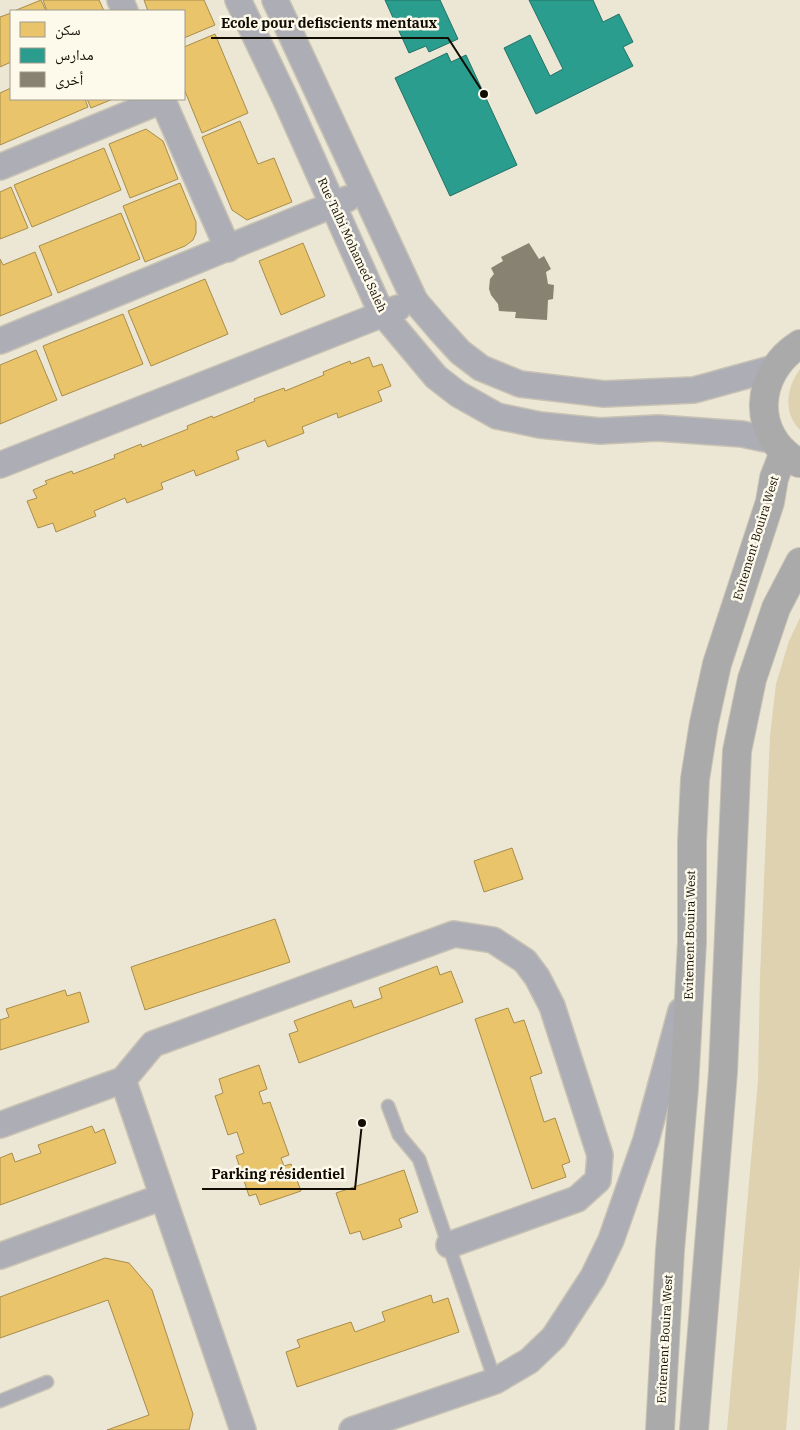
<svg xmlns="http://www.w3.org/2000/svg" width="800" height="1430" font-family="'IBM Plex Serif','Noto Naskh Arabic',serif">
  <rect width="100%" height="100%" fill="#ece6d4"/>
  <!-- green -->
  <g fill="#ded2b0">
    <path d="M 800,369 L 800,430 C 783,413 786,388 800,369 Z"/>
    <polygon points="800,618 800,1264 786,1430 727,1430 758,1081 760,977 770,736 776,684 789,641"/>
  </g>
  <!-- homes -->
  <g fill="#e9c46a" stroke="#a88d4b">
    <polygon points="41,0 46,11 14,11"/>
    <polygon points="43,0 99,0 104,11 47,11"/>
    <polygon points="144,0 204,0 215,25 184,38 184,11 148,11"/>
    <polygon points="11,13 11,62 0,67 0,17"/>
    <polygon points="215,34 248,113 202,133 184,89 184,47"/>
    <polygon points="11,88 11,99 85,99 88,107 0,145 0,93"/>
    <polygon points="87,99 113,99 91,108"/>
    <polygon points="240,121 258,164 274,158 292,202 247,220 232,210 202,137"/>
    <polygon points="146,129 163,141 178,179 130,198 109,144"/>
    <polygon points="104,148 121,190 32,227 14,185"/>
    <polygon points="180,183 196,222 196,233 193,240 185,246 145,262 123,206"/>
    <polygon points="11,187 28,228 0,239 0,192"/>
    <polygon points="121,213 140,259 58,293 39,246"/>
    <polygon points="303,243 325,296 281,315 259,261"/>
    <polygon points="35,252 52,295 0,316 0,259 3,265"/>
    <polygon points="205,279 228,334 151,366 128,311"/>
    <polygon points="123,314 143,364 62,396 43,346"/>
    <polygon points="36,350 57,400 0,424 0,365"/>
    <polygon points="369,357 373,367 382,364 391,386 378,391 382,401 338,418 337,413 302,427 304,433 268,447 265,440 236,451 239,459 196,476 194,470 161,483 163,489 127,503 125,498 94,511 96,516 56,532 53,523 38,528 27,501 37,498 33,490 47,484 45,481 72,471 73,474 115,458 114,455 141,444 142,447 188,429 187,426 212,416 213,418 255,401 254,399 284,388 285,391 324,375 323,372 350,361 351,364"/>
    <polygon points="512,848 523,879 484,892 474,861"/>
    <polygon points="275,919 290,962 145,1010 131,967"/>
    <polygon points="437,966 440,975 451,971 463,1002 299,1063 289,1034 298,1031 294,1021 351,1000 354,1008 382,998 379,988"/>
    <polygon points="65,990 67,996 80,992 89,1022 0,1050 0,1020 9,1017 6,1009"/>
    <polygon points="508,1008 514,1023 524,1020 542,1073 530,1077 544,1122 555,1118 570,1162 562,1165 566,1177 532,1189 475,1019"/>
    <polygon points="259,1065 267,1089 259,1092 263,1104 270,1102 289,1155 281,1158 284,1166 291,1164 301,1191 260,1205 256,1194 249,1196 236,1156 244,1153 237,1132 228,1135 215,1096 223,1093 219,1079"/>
    <polygon points="92,1126 95,1133 104,1129 116,1163 0,1205 0,1158 12,1153 15,1162 41,1153 38,1145"/>
    <polygon points="404,1170 418,1212 399,1219 402,1227 363,1240 360,1231 350,1234 336,1193"/>
    <polygon points="105,1258 129,1263 152,1290 193,1414 189,1430 107,1430 149,1415 108,1300 0,1338 0,1297"/>
    <polygon points="431,1295 433,1303 448,1298 459,1332 297,1387 286,1352 300,1347 297,1340 351,1322 355,1332 385,1321 382,1312"/>
  </g>
  <!-- schools -->
  <g fill="#2a9d8f" stroke="#227265">
    <polygon points="385,0 440,0 458,39 429,52 426,46 409,53"/>
    <polygon points="529,0 593,0 603,22 619,14 633,42 623,47 633,66 536,114 504,48 530,35 550,76 563,69"/>
    <polygon points="447,53 451,62 466,55 517,165 450,196 395,78"/>
  </g>
  <!-- building -->
  <polygon fill="#878272" points="529,243 539,259 544,256 551,269 546,272 548,284 554,285 553,299 548,300 547,320 515,318 516,312 499,311 498,304 491,295 489,289 490,279 494,274 491,268 503,261 501,257"/>
  <g fill="none" stroke-linecap="round" stroke-linejoin="round">
    <defs>
      <g id="lane">
        <polyline points="388,1106 399,1135 419,1159 495,1381"/>
        <polyline points="0,1401 47,1382"/>
      </g>
      <g id="street">
        <polyline points="120,0 125,11"/>
        <polyline points="238,0 285,98 376,301 384,315 436,377 458,394 497,416 540,425 600,431 658,428 742,434 775,441"/>
        <polyline points="275,0 415,301 439,329 460,352 481,368 520,384 604,394 694,390 774,368"/>
        <polyline points="162,99 228,249"/>
        <polyline points="0,167 163,100"/>
        <polyline points="0,341 347,199"/>
        <polyline points="0,465 398,308"/>
        <polyline points="123,1080 243,1430"/>
        <polyline points="0,1125 123,1080 153,1044 454,934 493,940 525,961 537,977 552,1006 600,1155 598,1180 577,1199 449,1245"/>
        <polyline points="0,1256 162,1197"/>
        <polyline points="352,1430 495,1381 529,1361 554,1337 593,1277 611,1240 646,1140 681,1011"/>
      </g>
      <g id="highway">
        <path d="M 799,463 C 750,435 754,373 800,344"/>
        <polyline points="660,1430 670,1250 684,1088 692,942 692,842 695,779 704,723 717,664 770,502 774,478 784,452"/>
        <polyline points="694,1430 723,1072 737,751 752,679 776,608 800,562"/>
      </g>
    </defs>
    <!-- lane casing -->
    <use href="#lane" stroke="#c7c2b4" stroke-width="15"/>
    <!-- street casing -->
    <use href="#street" stroke="#c7c2b4" stroke-width="28"/>
    <!-- highway casing -->
    <use href="#highway" stroke="#c7c2b4" stroke-width="30"/>
    <!-- lane -->
    <use href="#lane" stroke="#adaeb5" stroke-width="12"/>
    <!-- street -->
    <use href="#street" stroke="#adaeb5" stroke-width="25"/>
    <!-- highway -->
    <use href="#highway" stroke="#abaaab" stroke-width="28"/>
  </g>
  <g text-anchor="middle" stroke-width="5" stroke-linejoin="round" paint-order="stroke">
    <!-- street labels -->
    <g font-size="12" fill="#110d03" stroke="#fdf9eb">
      <text transform="translate(352 245) rotate(65)" y="4">Rue Talbi Mohamed Saleh</text>
      <text transform="translate(756 538) rotate(-73)" y="4">Evitement Bouira West</text>
      <text transform="translate(690 935) rotate(-89)" y="4">Evitement Bouira West</text>
      <text transform="translate(665 1339) rotate(-87)" y="4">Evitement Bouira West</text>
    </g>
  </g>
  <!-- callouts -->
  <path fill="none" stroke="#110d03" stroke-width="2" d="M484 94L448 38H211M362 1123L355 1189H202"/>
  <g fill="#110d03" stroke="#fdf9eb" stroke-width="2">
    <circle cx="484" cy="94" r="5"/>
    <circle cx="362" cy="1123" r="5"/>
  </g>
  <g font-size="14" text-anchor="middle" font-weight="bold" fill="#110d03" stroke="#fdf9eb" stroke-width="5" stroke-linejoin="round" paint-order="stroke">
    <text x="329" y="28">Ecole pour defiscients mentaux</text>
    <text x="278" y="1179">Parking résidentiel</text>
  </g>
  <!-- legend -->
  <rect x="10" y="10" width="175" height="90" fill="#fdf9eb" stroke="#9f9b8e"/>
  <rect x="20" y="22" width="25" height="15" fill="#e9c46a" stroke="#9f9b8e"/>
  <text x="55" y="35" font-size="15" fill="#110d03">سكن</text>
  <rect x="20" y="48" width="25" height="15" fill="#2a9d8f" stroke="#9f9b8e"/>
  <text x="55" y="60" font-size="15" fill="#110d03">مدارس</text>
  <rect x="20" y="72" width="25" height="15" fill="#878272" stroke="#9f9b8e"/>
  <text x="55" y="85" font-size="15" fill="#110d03">أخرى</text>
</svg>
